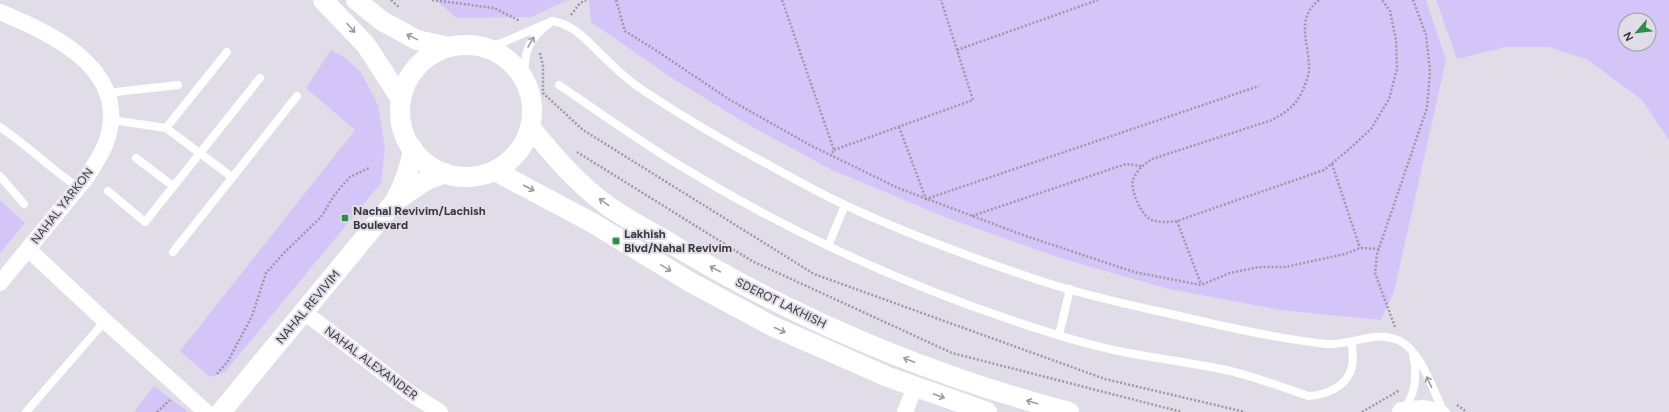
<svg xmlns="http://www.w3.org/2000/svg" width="1669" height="412" font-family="Figtree,sans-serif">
  <rect width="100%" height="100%" fill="#e0dde8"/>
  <!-- green -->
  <g fill="#d4c5f9" fill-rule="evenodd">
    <polygon points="435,0 568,0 531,17 457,18"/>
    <polygon points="589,0 1426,0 1446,60 1394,292 1381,320 1281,310 1169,289 1063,259 950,219 832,170 747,124 672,78 591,22"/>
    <path d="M 1436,0 L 1669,0 L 1669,140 L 1642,100 L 1588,60 L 1549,47 L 1506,47 L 1457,59 ZM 1625,20 L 1649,20 L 1649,44 L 1625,44 Z"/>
    <polygon points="331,50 344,57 361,72 378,105 385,149 381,183 225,372 210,377 180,351 355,130 306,88"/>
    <polygon points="0,200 25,223 0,253"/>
    <polygon points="154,386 187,411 187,412 134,412"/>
  </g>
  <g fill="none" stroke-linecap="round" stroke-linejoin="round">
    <!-- path -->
    <g stroke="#9b99a1" stroke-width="2.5" stroke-dasharray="2 2" stroke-linecap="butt">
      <polyline points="391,0 400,8"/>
      <polyline points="432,0 494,8 520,21"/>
      <polyline points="616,0 625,31 654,49 730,100 810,145 898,188 1023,235 1134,272 1201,285 1230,273 1259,267 1285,267 1345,254 1360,248 1379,249"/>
      <polyline points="782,0 834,150 831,156"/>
      <path d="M 1319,0 C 1294,20 1310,44 1309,70 C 1309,74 1307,78 1306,82 C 1299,102 1291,110 1272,120 L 1152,159 C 1144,164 1136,171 1133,180 C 1130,190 1142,217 1152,220 C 1161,223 1169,222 1177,221 L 1324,170 L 1347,151 L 1371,129 L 1389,99 L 1397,69 L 1396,40 L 1390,11 L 1382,0"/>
      <polyline points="571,15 580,3 586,0"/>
      <polyline points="957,50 1098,0"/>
      <polyline points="540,53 543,66 543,93 583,130 814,274 1105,379 1245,412"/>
      <polyline points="899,127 926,199 1259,86"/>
      <polyline points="834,150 973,100 941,0"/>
      <polyline points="577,152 752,261 952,353 1182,412"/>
      <polyline points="1332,164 1360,248"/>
      <polyline points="972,216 1126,164 1142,166"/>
      <polyline points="1177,221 1201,284"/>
      <polyline points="1395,327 1375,273 1377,254 1427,108 1430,72 1426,35 1413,0"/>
      <polyline points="217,374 228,361 252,316 266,273 284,253 321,217 335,194 350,177 369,168"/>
      <polyline points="1457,405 1467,412"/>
      <polyline points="157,412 170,400"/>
      <polyline points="1362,412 1400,390"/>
    </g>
    <!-- service -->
    <g stroke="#fff" stroke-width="8">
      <path d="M 552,21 C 577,25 590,45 608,61 C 620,73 633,84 647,93 C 687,119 727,143 769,165 C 794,179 819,193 845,205 C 905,233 967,256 1029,277 C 1075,293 1124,304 1171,314 C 1222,326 1274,338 1326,344 C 1351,346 1376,329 1400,341 C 1421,352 1432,388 1442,408 L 1446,412"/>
      <path d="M 485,48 L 504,42 L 552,21 C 528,39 524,50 524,80"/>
      <path d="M 559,85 C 599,112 638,140 679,165 C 785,230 900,283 1017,322 C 1054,334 1091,346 1128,353 C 1161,359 1193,363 1226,370 C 1254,376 1281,387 1308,396 C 1326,395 1347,387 1352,367 C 1354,359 1352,350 1352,342"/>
      <polyline points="107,93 178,85"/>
      <polyline points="112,120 166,128 232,177"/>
      <path d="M 0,127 C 28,146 51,169 79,188"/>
      <polyline points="166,128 227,52"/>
      <polyline points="136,158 173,186"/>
      <polyline points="0,176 24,204"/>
      <polyline points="108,191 145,222 260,78"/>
      <polyline points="828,246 845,205"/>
      <polyline points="173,252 297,96"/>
      <polyline points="1059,335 1070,289"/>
      <path d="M 1404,409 C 1416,394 1417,373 1413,354"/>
      <polyline points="26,412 105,321"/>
    </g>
    <!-- minor -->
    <g stroke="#fff" stroke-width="16">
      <path d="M 0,12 C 52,33 130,70 107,140 C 103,153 94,165 87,177 L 0,283"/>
      <polyline points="28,249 105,321 206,412"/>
      <polyline points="304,312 410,393 440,412"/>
      <polyline points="905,412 915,387"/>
    </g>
    <!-- tertiary -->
    <g stroke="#fff" stroke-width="20">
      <polyline points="323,0 366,45 401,99"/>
      <polyline points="356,0 382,21 417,40 449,47"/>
      <circle cx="466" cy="111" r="66"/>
      <path d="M 530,127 C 553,155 575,181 604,203 C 624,218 648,230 670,243 C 794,318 929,375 1069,412"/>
      <polyline points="495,171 591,222 690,282 772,326 888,377 987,412"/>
      <polyline points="397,200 425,181 445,173"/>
      <path d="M 221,412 L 395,201 C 404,184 410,168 413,149"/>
      <polyline points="1402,412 1423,410 1435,412"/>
    </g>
  </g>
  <!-- one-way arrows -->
  <defs><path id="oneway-shaft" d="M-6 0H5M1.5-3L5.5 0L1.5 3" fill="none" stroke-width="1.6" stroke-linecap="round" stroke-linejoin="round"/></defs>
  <g stroke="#9c9c9e">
    <use href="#oneway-shaft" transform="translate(351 28) rotate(49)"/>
    <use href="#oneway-shaft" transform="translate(412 37) rotate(-154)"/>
    <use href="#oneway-shaft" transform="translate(531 42) rotate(-60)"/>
    <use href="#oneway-shaft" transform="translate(529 188) rotate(27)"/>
    <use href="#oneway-shaft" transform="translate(604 202) rotate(-144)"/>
    <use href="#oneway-shaft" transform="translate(666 268) rotate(31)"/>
    <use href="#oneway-shaft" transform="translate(715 269) rotate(-152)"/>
    <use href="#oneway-shaft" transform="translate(780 330) rotate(25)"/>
    <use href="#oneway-shaft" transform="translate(909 360) rotate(-159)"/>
    <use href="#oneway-shaft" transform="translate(1429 382) rotate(-116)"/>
    <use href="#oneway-shaft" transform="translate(939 396) rotate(19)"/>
    <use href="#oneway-shaft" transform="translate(1032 402) rotate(-163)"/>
  </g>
  <!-- markers -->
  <g fill="#2a9045" stroke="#e0dde8" stroke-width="1.5">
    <rect x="341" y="214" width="8" height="8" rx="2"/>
    <rect x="612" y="237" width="8" height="8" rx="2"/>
  </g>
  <g text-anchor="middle" stroke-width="4" stroke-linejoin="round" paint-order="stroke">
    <!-- street labels -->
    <g font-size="12" fill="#39383c" stroke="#e0dde8">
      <text transform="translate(62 206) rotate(-52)" y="4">NAHAL YARKON</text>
      <text transform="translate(781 303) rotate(26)" y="4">SDEROT LAKHISH</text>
      <text transform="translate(308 307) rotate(-50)" y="4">NAHAL REVIVIM</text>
      <text transform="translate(371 363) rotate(37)" y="4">NAHAL ALEXANDER</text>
    </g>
    <!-- poi labels -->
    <g font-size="12" font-weight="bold" fill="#39383c" stroke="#e0dde8" text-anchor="start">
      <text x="353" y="215">Nachal Revivim/Lachish<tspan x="353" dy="14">Boulevard</tspan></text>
      <text x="624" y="238">Lakhish<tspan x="624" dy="14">Blvd/Nahal Revivim</tspan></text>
    </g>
  </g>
  <!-- north arrow -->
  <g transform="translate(1637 32) rotate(242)"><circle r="19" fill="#e0dde8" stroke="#9d9ba3"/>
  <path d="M0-3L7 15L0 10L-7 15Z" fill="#2a9045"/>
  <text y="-6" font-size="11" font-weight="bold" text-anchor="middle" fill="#39383c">N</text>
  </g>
</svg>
